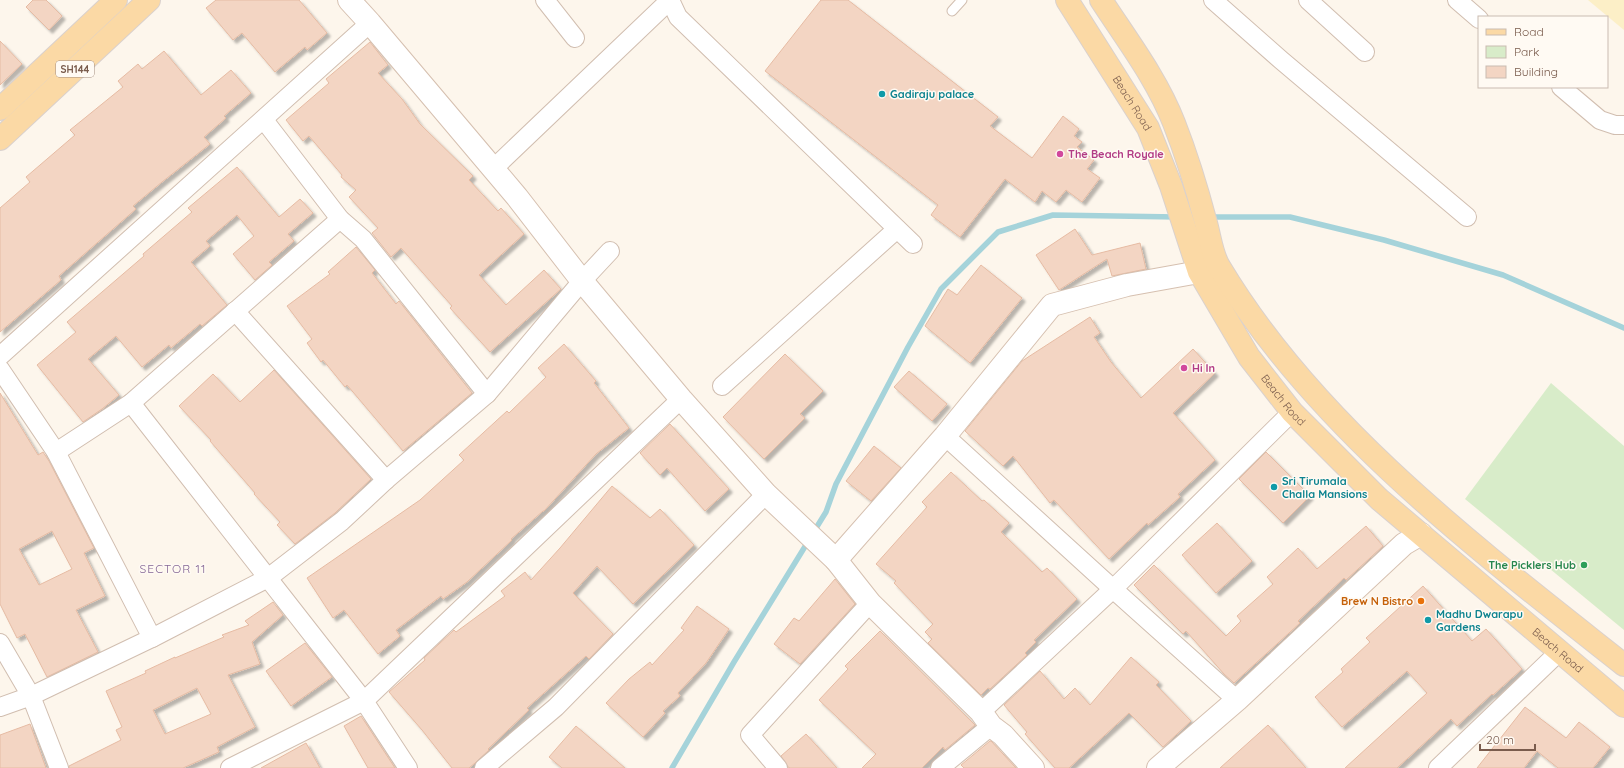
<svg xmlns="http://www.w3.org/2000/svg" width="1624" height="768" font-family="Quicksand,sans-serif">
  <defs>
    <filter id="shadow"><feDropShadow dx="3.5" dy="3.5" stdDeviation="1" flood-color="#0004"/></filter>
  </defs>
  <rect width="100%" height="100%" fill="#fdf6ec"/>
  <!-- green -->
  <polygon fill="#d8ecc9" points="1551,383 1624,446 1624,630 1465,499"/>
  <!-- sand -->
  <polygon fill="#fcefc7" points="1588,0 1624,0 1624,30"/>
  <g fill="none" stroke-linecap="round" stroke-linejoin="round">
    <!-- stream -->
    <g stroke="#a5d3da" stroke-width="5.5">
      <polyline points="1209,217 1290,217 1384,240 1503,275 1624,328"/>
      <polyline points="813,533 826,512 836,484 908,347 941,289 998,232 1053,215 1177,217"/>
      <polyline points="672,768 734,662 809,540"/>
    </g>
  </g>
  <!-- building -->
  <g fill="#f3d5c3" stroke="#e6bba3" fill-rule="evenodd" filter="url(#shadow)">
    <polygon points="33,0 46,0 62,16 49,30 26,7"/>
    <polygon points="216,0 299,0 327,33 307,50 305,47 275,72 242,33 233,40 206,8"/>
    <polygon points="821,0 848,0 998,117 990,126 1032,158 1063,116 1079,129 1074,136 1082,142 1077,147 1094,160 1087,169 1100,178 1082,202 1066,190 1056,202 1042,191 1035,202 1005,179 960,237 931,215 938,205 765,71"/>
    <polygon points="0,41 22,64 0,85"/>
    <polygon points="370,42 388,65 378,73 402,99 420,124 473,176 469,180 498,211 501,208 524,234 479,275 506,305 544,270 561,289 490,352 450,308 452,306 401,248 391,257 372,233 378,228 349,197 356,190 341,177 342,175 309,136 303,141 286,120 329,83 326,79"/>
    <polygon points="164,51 201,95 231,70 251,93 224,116 226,118 204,137 210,144 162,182 133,206 136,209 59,276 61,280 0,332 0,208 30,182 26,177 75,135 70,130 123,87 118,81 138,64 142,69"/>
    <polygon points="237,167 279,217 300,199 313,213 288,234 294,241 269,262 272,265 255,280 233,254 254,236 237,215 206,241 210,246 191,262 227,305 202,326 200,324 171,348 169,345 142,367 116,336 88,359 119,395 102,409 83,422 37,365 76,332 67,322 144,256 143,254 192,212 188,208"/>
    <polygon points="1075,229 1092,255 1140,243 1146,269 1112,276 1107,259 1059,290 1036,255"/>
    <polygon points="356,247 375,270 372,273 396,304 399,301 472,393 403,451 347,385 345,387 323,360 321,362 307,343 312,339 287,306 330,274 328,272"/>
    <polygon points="981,265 1022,298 970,363 925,326 948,289 957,295"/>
    <polygon points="1090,317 1100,333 1094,337 1111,362 1141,398 1193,349 1215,373 1173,413 1215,460 1178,494 1180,497 1148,525 1147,523 1109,559 1054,500 1050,503 1013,456 1003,466 965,431 1022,361"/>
    <polygon points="564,344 596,381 594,383 629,428 596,454 544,511 543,511 511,539 512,540 467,582 443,599 441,596 396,630 400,636 378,654 344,610 333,618 307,578 420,500 464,460 459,455 507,411 509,413 546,377 538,368"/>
    <polygon points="785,354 823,391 800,414 805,418 764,459 723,417"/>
    <polygon points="274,370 371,479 335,513 295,544 277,525 280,522 254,494 255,493 210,441 211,440 179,406 213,374 240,402"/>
    <polygon points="909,371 947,404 932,421 894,387"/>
    <path d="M 0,393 L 38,455 L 43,452 L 49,461 L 94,548 L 84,553 L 105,596 L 76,610 L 98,652 L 47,677 L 25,634 L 17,638 L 0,604 ZM 52,531 L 72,569 L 39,585 L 19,549 Z"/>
    <polygon points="670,424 729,489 705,511 667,468 660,475 640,453"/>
    <polygon points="874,446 901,468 871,501 846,481"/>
    <polygon points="1266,452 1310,496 1283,523 1239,479"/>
    <polygon points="951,472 982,501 984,500 1009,523 1001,532 1042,572 1047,568 1077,599 1034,640 1036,642 1025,653 1027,655 990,689 988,688 981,695 928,643 932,639 925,632 933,624 894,583 896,581 876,564 927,507 922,502"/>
    <polygon points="612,486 650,518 660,509 694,545 633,604 597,566 573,593 613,634 589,659 586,656 527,708 529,710 488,749 489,750 475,763 469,768 452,768 422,730 389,692 425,660 424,658 454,630 456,632 505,596 501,591 525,572 531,580 560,548"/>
    <polygon points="1217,523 1252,561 1216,593 1182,555"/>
    <polygon points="1366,526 1383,546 1346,580 1344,578 1298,621 1300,623 1234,683 1224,674 1186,631 1183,634 1134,585 1154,565 1226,636 1241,621 1237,616 1273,584 1267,577 1298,548 1317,569"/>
    <polygon points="835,579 855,604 800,664 774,644 794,618 799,621"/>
    <polygon points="1423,586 1472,641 1486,629 1522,669 1493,695 1492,694 1457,726 1451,719 1397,768 1345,768 1427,693 1407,671 1342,727 1315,697 1343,672 1341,669 1370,642 1366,638"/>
    <path d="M 273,602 L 283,615 L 252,642 L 260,664 L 228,675 L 255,727 L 217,747 L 219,752 L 183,768 L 69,768 L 69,766 L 121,740 L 116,730 L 122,727 L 106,691 L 146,673 L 145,671 L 175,657 L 175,658 L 224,637 L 222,635 L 249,625 L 245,621 ZM 197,688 L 211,714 L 165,734 L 153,710 Z"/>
    <polygon points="697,606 729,629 706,663 678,693 680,696 663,711 665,713 643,737 606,703 629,679 650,662 652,665 684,630 681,628"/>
    <polygon points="880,631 975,725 945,750 943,747 922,768 862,768 876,754 819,700 848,669 845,666"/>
    <polygon points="305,643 332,677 291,706 266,671"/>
    <polygon points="1131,657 1159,682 1156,685 1191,721 1163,747 1129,713 1069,768 1055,768 1025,734 1027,732 1004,705 1040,671 1064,699 1075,688 1090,705"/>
    <polygon points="1525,707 1566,738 1579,722 1610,747 1593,768 1558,768 1537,751 1524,768 1477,768"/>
    <polygon points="361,716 395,768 368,768 344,726"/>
    <polygon points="30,724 46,768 0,768 0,735"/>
    <polygon points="1268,725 1306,768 1220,768"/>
    <polygon points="576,726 625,768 562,768 549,757"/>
    <polygon points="806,734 837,768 790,768 788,767 781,756"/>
    <polygon points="990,741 991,741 1016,768 964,768 961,765"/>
    <polygon points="306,743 320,768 261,768"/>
  </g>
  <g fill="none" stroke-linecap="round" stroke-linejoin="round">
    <defs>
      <polyline id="lane" points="952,11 962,0"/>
      <g id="street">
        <polyline points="545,0 575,38"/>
        <polyline points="670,0 678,17 913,244"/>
        <polyline points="1213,0 1281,60 1467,217"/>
        <polyline points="1308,0 1365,52"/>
        <polyline points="1457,0 1479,19"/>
        <polyline points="1561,87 1600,120 1615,125 1624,125"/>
        <polyline points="264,120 340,219 363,239 487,394"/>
        <polyline points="493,169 670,0"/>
        <polyline points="235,311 386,480"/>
        <polyline points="0,356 370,23"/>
        <polyline points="0,369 56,452 152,638"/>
        <polyline points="722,386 897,229"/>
        <polyline points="131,403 364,701 408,768"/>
        <polyline points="945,436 1113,589 1237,700"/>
        <polyline points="56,452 131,403 340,219"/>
        <polyline points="0,643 31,696 59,768"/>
        <polyline points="0,707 31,696 152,638 268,578 342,521 386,480 487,394 582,281 610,251"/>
        <polyline points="981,712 1113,589 1292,412"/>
        <polyline points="230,768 364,701 681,399"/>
        <polyline points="484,768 556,707 766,494"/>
        <polyline points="778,768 750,735 870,603"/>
        <polyline points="940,768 991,726"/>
        <polyline points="1438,768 1559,652"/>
      </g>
      <g id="secondary">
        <polyline points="349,0 370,23 517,197 582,281 681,399 766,494 836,560"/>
        <polyline points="1033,768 1003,735 991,726 981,712 870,603 836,560 945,436 1052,305 1127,285 1199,272"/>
        <polyline points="1158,768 1237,700 1404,544 1421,534"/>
      </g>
      <g id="primary">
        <path id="s1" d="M 1067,0 L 1148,128 L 1171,186 L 1199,272 L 1249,357 L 1292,412 L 1379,499 L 1624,706"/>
        <path d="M 1101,0 C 1127,40 1157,79 1174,123 C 1187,156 1197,189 1206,223 C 1210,237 1212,256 1220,268 C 1316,428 1480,551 1624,665"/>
        <polyline points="0,109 116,0"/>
        <polyline points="0,139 149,0"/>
      </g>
    </defs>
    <!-- lane casing -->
    <use href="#lane" stroke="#d1beb0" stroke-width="11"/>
    <!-- street casing -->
    <use href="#street" stroke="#d1beb0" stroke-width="20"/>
    <!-- secondary casing -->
    <use href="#secondary" stroke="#d6c0b0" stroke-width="24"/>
    <!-- primary casing -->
    <use href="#primary" stroke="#dad1cd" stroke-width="24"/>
    <!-- lane -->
    <use href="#lane" stroke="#fff" stroke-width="9"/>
    <!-- street -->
    <use href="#street" stroke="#fff" stroke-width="18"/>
    <!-- secondary -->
    <use href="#secondary" stroke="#fff" stroke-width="22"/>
    <!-- primary -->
    <use href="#primary" stroke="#fbd9a5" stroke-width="22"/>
  </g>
  <!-- markers -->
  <g fill="#0f9aa8" stroke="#fffaf3" stroke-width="1.5">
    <circle cx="882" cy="94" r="4"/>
    <circle cx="1274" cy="487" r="4"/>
    <circle cx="1428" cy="620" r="4"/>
  </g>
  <g fill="#d1479c" stroke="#fffaf3" stroke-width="1.5">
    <circle cx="1060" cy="154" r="4"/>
    <circle cx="1184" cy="368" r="4"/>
  </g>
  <circle fill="#2e9e5b" stroke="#fffaf3" stroke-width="1.5" cx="1584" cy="565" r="4"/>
  <circle fill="#e8710a" stroke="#fffaf3" stroke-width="1.5" cx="1421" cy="601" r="4"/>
  <g text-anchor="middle" stroke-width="3" stroke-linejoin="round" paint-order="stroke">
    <!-- shield labels -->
    <rect fill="#fffaf3" stroke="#a28b7f" stroke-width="1" x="56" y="61" width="38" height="16" rx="3"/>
    <g font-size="10" font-weight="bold" fill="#7a5c4d">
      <text x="75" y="73">SH144</text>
    </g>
    <!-- culture labels -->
    <g font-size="11" font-weight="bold" fill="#0d838f" stroke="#fffaf3" text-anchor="start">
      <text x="890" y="98">Gadiraju palace</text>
      <text x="1282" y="485">Sri Tirumala<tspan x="1282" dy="13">Challa Mansions</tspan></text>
      <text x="1436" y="618">Madhu Dwarapu<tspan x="1436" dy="13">Gardens</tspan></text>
    </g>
    <!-- street labels -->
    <g font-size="11" fill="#7a5c4d" stroke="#fffaf3">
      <text dy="4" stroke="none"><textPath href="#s1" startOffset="122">Beach Road</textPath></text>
      <text dy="4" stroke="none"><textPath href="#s1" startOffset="458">Beach Road</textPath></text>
      <text dy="4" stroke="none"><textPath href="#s1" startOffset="830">Beach Road</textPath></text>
    </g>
    <!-- hotel labels -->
    <g font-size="11" font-weight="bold" fill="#b23c85" stroke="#fffaf3" text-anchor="start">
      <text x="1068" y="158">The Beach Royale</text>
      <text x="1192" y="372">Hi In</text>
    </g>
    <!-- leisure labels -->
    <g font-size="11" font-weight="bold" fill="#27864d" stroke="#fffaf3" text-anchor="end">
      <text x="1576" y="569">The Picklers Hub</text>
    </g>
    <!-- food labels -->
    <g font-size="11" font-weight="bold" fill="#c56008" stroke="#fffaf3" text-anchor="end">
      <text x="1413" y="605">Brew N Bistro</text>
    </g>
    <!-- neighbourhood labels -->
    <g font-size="12" letter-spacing="1" fill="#846695" stroke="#fffaf3">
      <text x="173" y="573">SECTOR 11</text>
    </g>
  </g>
  <!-- legend -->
  <rect x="1478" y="16" width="130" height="72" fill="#fffaf3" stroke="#cabbb1"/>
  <rect x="1486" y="29" width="20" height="6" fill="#fbd9a5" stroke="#cabbb1"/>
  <text x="1514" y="36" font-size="12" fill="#7a5c4d">Road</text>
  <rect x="1486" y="46" width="20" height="12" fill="#d8ecc9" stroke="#cabbb1"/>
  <text x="1514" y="56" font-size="12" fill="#7a5c4d">Park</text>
  <rect x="1486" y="66" width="20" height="12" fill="#f3d5c3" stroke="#cabbb1"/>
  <text x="1514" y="76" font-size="12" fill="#7a5c4d">Building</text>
  <!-- scale -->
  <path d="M1480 744v6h55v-6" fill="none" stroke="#7a5c4d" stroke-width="2"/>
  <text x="1486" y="744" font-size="12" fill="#7a5c4d" stroke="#fffaf3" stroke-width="3" paint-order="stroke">20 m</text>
</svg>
